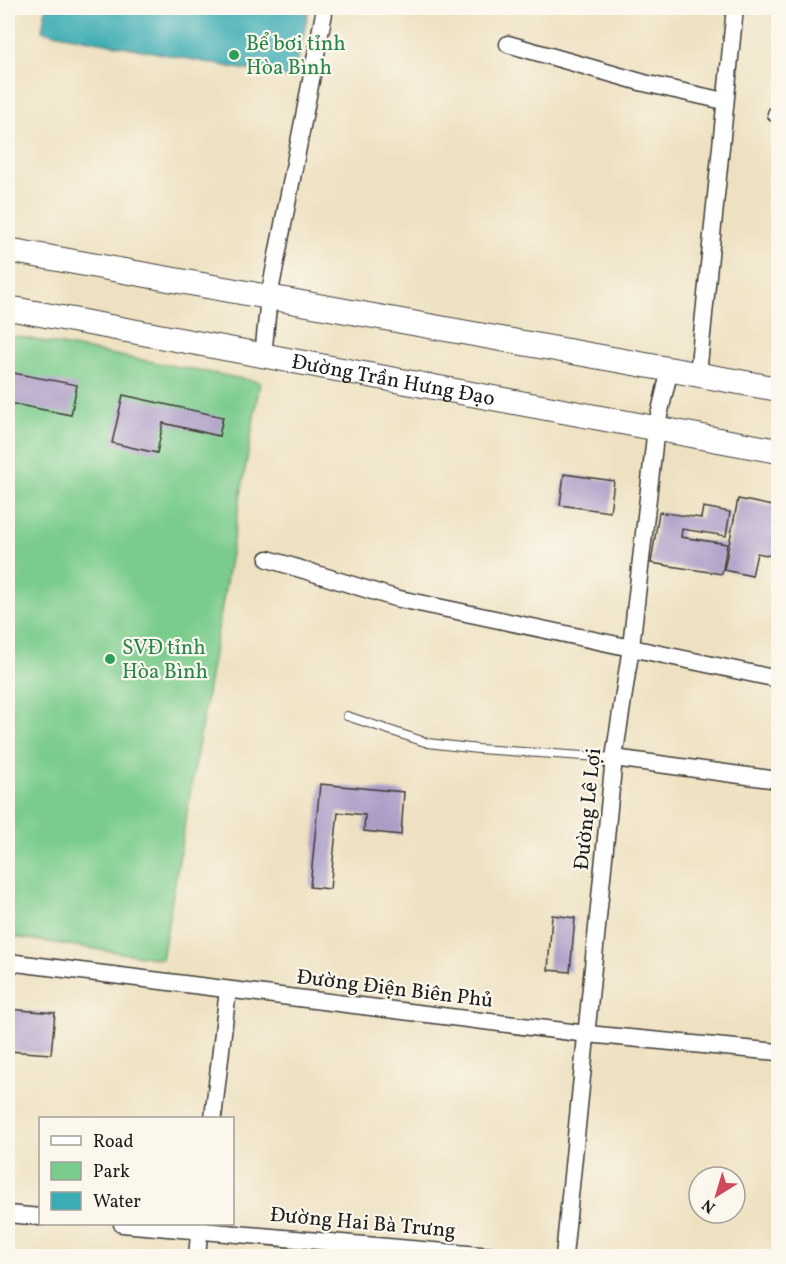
<svg xmlns="http://www.w3.org/2000/svg" width="786" height="1264" font-family="Vollkorn,serif">
  <rect width="100%" height="100%" fill="#fbf7ec"/>
  <filter id="ink" filterUnits="userSpaceOnUse"><feTurbulence type="fractalNoise" baseFrequency=".0167" numOctaves="2"/><feDisplacementMap in="SourceGraphic" scale="12" xChannelSelector="R" yChannelSelector="G"/><feConvolveMatrix kernelMatrix="1 2 1 2 8 2 1 2 1" color-interpolation-filters="sRGB"/></filter>
  <filter id="wash" filterUnits="userSpaceOnUse"><feTurbulence type="fractalNoise" baseFrequency=".008" numOctaves="4" result="noise"/><feDisplacementMap in="SourceGraphic" scale="24" xChannelSelector="R" yChannelSelector="G"/><feGaussianBlur stdDeviation="1.35" result="paint"/><feColorMatrix in="noise" values="0 0 0 0 0 0 0 0 0 0 0 0 0 0 0 0 0 1.4 0 .05"/><feComposite in="paint" operator="in"/></filter>
  <g filter="url(#wash)">
    <rect width="100%" height="100%" fill="#eee1c1"/>
    <!-- green -->
    <polygon fill="#7acc8d" stroke="#4b7454" stroke-width="1.5" points="8,335 260,382 162,959 8,936"/>
    <!-- water -->
    <polygon fill="#3aacb3" stroke="#2b6468" stroke-width="1.5" points="46,8 309,8 294,79 42,31"/>
    <g id="blocks">
      <!-- building -->
      <g fill="#ac9dc7">
        <polygon points="8,372 77,385 71,415 8,403"/>
        <polygon points="123,395 223,417 219,436 163,423 157,453 112,443"/>
        <polygon points="564,474 614,481 610,512 560,505"/>
        <polygon points="738,499 778,507 778,557 757,553 752,576 724,570"/>
        <polygon points="703,507 730,512 726,536 682,529 681,537 727,544 722,574 651,563 659,512 701,518"/>
        <polygon points="320,784 404,792 401,835 364,831 365,815 338,812 330,889 310,887"/>
        <polygon points="552,915 575,918 570,972 548,970"/>
        <polygon points="8,1009 55,1013 51,1054 8,1051"/>
      </g>
    </g>
  </g>
  <g filter="url(#ink)">
    <use href="#blocks" fill-opacity="0" stroke="#3c3a35" stroke-width="1.5"/>
    <g fill="none" stroke-linecap="round" stroke-linejoin="round">
      <defs>
        <polyline id="lane" points="347,716 428,743 478,749 614,758"/>
        <g id="street">
          <polyline points="508,44 644,83 724,101"/>
          <polyline points="776,114 778,115"/>
          <polyline points="263,356 269,297 325,8"/>
          <polyline points="698,374 735,8"/>
          <polyline points="268,559 395,598 778,679"/>
          <polyline points="614,758 778,780"/>
          <polyline points="8,962 587,1034 778,1052"/>
          <polyline points="213,1118 228,990"/>
          <polyline points="8,1214 40,1217"/>
          <polyline points="122,1224 491,1256"/>
          <polyline points="197,1256 200,1224"/>
          <polyline points="564,1256 614,758 631,647 656,428 670,369"/>
        </g>
        <g id="secondary">
          <polyline points="8,250 778,389"/>
          <path id="s1" d="M 8,308 L 778,451"/>
        </g>
      </defs>
      <!-- lane casing -->
      <use href="#lane" stroke="#3c3a35" stroke-width="10"/>
      <!-- street casing -->
      <use href="#street" stroke="#3c3a35" stroke-width="19"/>
      <!-- secondary casing -->
      <use href="#secondary" stroke="#3c3a35" stroke-width="26"/>
      <!-- lane -->
      <use href="#lane" stroke="#fff" stroke-width="8"/>
      <!-- street -->
      <use href="#street" stroke="#fff" stroke-width="16"/>
      <!-- secondary -->
      <use href="#secondary" stroke="#fff" stroke-width="24"/>
    </g>
  </g>
  <!-- markers -->
  <g fill="#2e9e5b" stroke="#fbf7ec" stroke-width="2">
    <circle cx="234" cy="55" r="6"/>
    <circle cx="110" cy="659" r="6"/>
  </g>
  <g text-anchor="middle" stroke-width="4.5" stroke-linejoin="round" paint-order="stroke">
    <!-- leisure labels -->
    <g font-size="21" fill="#27864d" stroke="#fbf7ec" text-anchor="start">
      <text x="246" y="50">Bể bơi tỉnh<tspan x="246" dy="24">Hòa Bình</tspan></text>
      <text x="122" y="654">SVĐ tỉnh<tspan x="122" dy="24">Hòa Bình</tspan></text>
    </g>
    <!-- street labels -->
    <g font-size="21" fill="#1c1c1c" stroke="#fbf7ec">
      <text dy="7" stroke="none"><textPath href="#s1" startOffset="392">Đường Trần Hưng Đạo</textPath></text>
      <text transform="translate(587 809) rotate(-84)" y="7">Đường Lê Lợi</text>
      <text transform="translate(395 988) rotate(7)" y="7">Đường Điện Biên Phủ</text>
      <text transform="translate(363 1222) rotate(5)" y="7">Đường Hai Bà Trưng</text>
    </g>
  </g>
  <!-- margin -->
  <rect width="786" height="1264" fill="none" stroke="#fbf7ec" stroke-width="30"/>
  <!-- legend -->
  <rect x="39" y="1117" width="195" height="108" fill="#fbf7ec" stroke="#a29f99" stroke-width="1.5"/>
  <rect x="51" y="1136" width="30" height="9" fill="#ffffff" stroke="#a29f99" stroke-width="1.5"/>
  <text x="93" y="1147" font-size="18" fill="#1c1c1c">Road</text>
  <rect x="51" y="1162" width="30" height="18" fill="#7acc8d" stroke="#a29f99" stroke-width="1.5"/>
  <text x="93" y="1177" font-size="18" fill="#1c1c1c">Park</text>
  <rect x="51" y="1192" width="30" height="18" fill="#3aacb3" stroke="#a29f99" stroke-width="1.5"/>
  <text x="93" y="1207" font-size="18" fill="#1c1c1c">Water</text>
  <!-- north arrow -->
  <g transform="translate(717 1195) rotate(217)"><circle r="28" fill="#fbf7ec" stroke="#a29f99" stroke-width="1.5"/>
  <path d="M0-4.5L10 22L0 15L-10 22Z" fill="#d1495b"/>
  <text y="-9" font-size="16" font-weight="bold" text-anchor="middle" fill="#1c1c1c">N</text>
  </g>
</svg>
